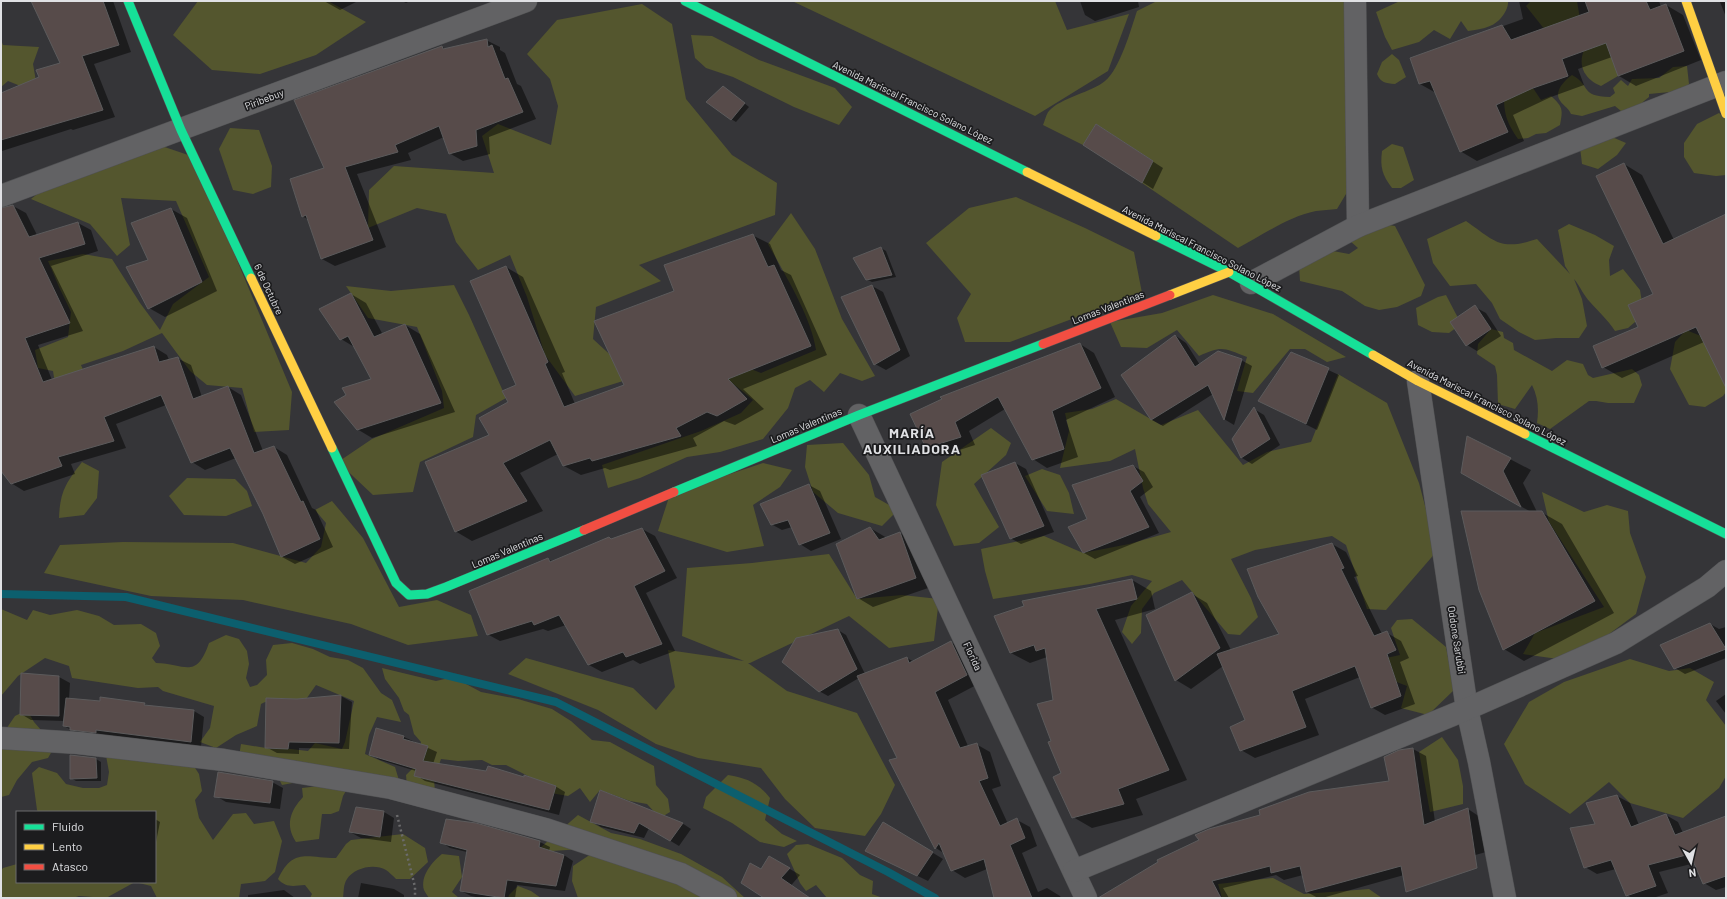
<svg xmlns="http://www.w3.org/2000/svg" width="1727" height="899" font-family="Barlow,sans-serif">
  <rect width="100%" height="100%" fill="#353538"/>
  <!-- green -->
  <g fill="#54562e">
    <polygon points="198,1 328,1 366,22 316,55 260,74 212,70 173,35"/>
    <polygon points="792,1 1055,1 1067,30 1129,14 1108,71 1035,116"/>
    <path d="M 1157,1 L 1349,1 L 1355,179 L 1337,209 C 1330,210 1323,210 1316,211 C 1287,217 1263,235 1238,248 L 1142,183 L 1153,161 L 1096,124 L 1083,145 L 1043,125 C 1045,121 1046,114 1049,111 C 1060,98 1092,92 1105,81 C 1120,69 1131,29 1137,11 Z"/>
    <path d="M 1400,1 L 1508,1 C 1509,10 1499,23 1490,26 C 1483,29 1475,30 1468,31 L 1461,21 L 1450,39 L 1434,30 L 1419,42 L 1392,50 L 1385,37 L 1376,12 Z"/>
    <polygon points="1531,1 1577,1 1580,19 1545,30 1526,6"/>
    <polygon points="642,4 672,24 686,99 732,155 777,183 775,215 639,265 661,281 596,307 593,339 618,362 652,372 575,396 545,355 527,297 510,255 478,270 456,242 446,214 417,208 368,228 369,190 394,166 494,173 482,136 498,124 551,145 558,106 550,79 527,54 557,20"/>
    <polygon points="691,35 712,36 759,60 835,88 852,107 839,125 794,107 733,77 706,68 695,58"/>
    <polygon points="1,40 3,45 39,47 33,64 38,93 8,81 1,87"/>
    <path d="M 1610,40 L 1621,68 L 1618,76 L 1601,86 C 1586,80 1577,67 1584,50 Z"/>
    <path d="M 1392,54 L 1399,60 L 1406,77 L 1395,84 C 1385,83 1381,83 1377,74 L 1382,62 Z"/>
    <path d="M 1687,66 L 1689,84 C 1678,94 1663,92 1649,94 L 1649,97 L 1644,101 L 1633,113 L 1621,111 L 1615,106 L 1582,116 L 1571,114 C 1568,107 1562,105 1559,99 C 1555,90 1565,80 1572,75 C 1592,86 1579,96 1610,97 L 1615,93 L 1613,88 L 1621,80 L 1628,86 L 1632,79 L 1659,78 L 1673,67 Z"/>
    <path d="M 1526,80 L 1533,88 L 1541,100 L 1551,96 C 1563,107 1563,109 1560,125 L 1546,133 L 1536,134 L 1528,138 L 1518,139 C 1508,124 1504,116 1504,97 Z"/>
    <polygon points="1719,113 1726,119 1726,175 1716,176 1694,173 1684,157 1684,143 1697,124"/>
    <polygon points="230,128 259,130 272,166 271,187 253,194 233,190 219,149"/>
    <polygon points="1612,137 1626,143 1617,155 1598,169 1582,164 1580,147"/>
    <polygon points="147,141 194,157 292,392 289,430 254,432 242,388 207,385 190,371 162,333 123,351 81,365 91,388 56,390 53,371 38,368 35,350 68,337 71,312 59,287 48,261 83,254 112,259 140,303 160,330 173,304 209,277 176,201 121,198 130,245 117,256 90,224 31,199 76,163"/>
    <path d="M 1392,144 L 1403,147 L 1414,180 L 1401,188 L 1392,188 C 1382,175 1380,167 1382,151 Z"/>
    <polygon points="1016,197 1085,228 1134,252 1142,293 1010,342 965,342 957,318 971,294 926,243 969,208"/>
    <path d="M 791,213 L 815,249 L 842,319 L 875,376 L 862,381 L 840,373 L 824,392 L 810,380 L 795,388 L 788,408 L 763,439 L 720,452 L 687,457 L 640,478 L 608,488 L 602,465 L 701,431 L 741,413 L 753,400 L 725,377 L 731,361 L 761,373 L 816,350 C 811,316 785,275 768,244 Z"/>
    <path d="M 1466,221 C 1496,242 1500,251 1537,239 L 1570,274 L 1565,266 L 1558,230 L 1569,224 L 1595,235 L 1614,246 L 1609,260 L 1610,276 L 1623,269 L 1640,290 L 1643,309 L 1635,322 L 1628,328 L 1615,331 C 1608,320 1599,312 1590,302 C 1584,296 1580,286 1574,279 L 1582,299 L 1587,326 L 1579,338 L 1556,338 L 1535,340 L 1519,332 L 1500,319 L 1492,303 L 1476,284 L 1450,286 L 1433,263 L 1427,239 Z"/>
    <polygon points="1370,222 1395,226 1425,285 1421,296 1397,307 1379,310 1365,306 1342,291 1300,281 1298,250 1333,251 1349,254 1358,248 1349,240"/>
    <polygon points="454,285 469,315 506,398 476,415 473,437 420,462 413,492 373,495 338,462 372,439 444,408 442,391 417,327 368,318 346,286 391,291"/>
    <path d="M 1213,295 L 1273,314 L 1346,357 L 1327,362 L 1305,349 L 1290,349 L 1253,393 L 1237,391 L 1247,357 C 1224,348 1222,345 1199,356 L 1177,330 L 1147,348 L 1121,347 L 1110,322 L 1162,313 Z"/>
    <polygon points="1446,295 1457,316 1457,327 1449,333 1432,332 1418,325 1416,308 1438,297"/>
    <path d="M 1491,329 L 1503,332 L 1504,338 L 1513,343 L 1514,350 L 1552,371 L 1567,360 L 1583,364 L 1588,375 L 1593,378 L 1632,369 L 1639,375 L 1642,385 L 1634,403 L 1608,403 L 1596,401 L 1589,401 L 1550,429 L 1537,423 C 1539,409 1538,397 1532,385 L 1515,409 L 1498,404 L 1497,375 L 1495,366 L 1477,354 L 1478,344 Z"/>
    <polygon points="1686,330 1726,346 1726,392 1723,396 1705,407 1689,405 1670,369 1675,342"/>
    <polygon points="1338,374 1387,403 1419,483 1437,551 1386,610 1367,609 1346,545 1332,536 1255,550 1231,559 1251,598 1258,617 1240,635 1228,634 1182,580 1154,593 1142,609 1141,633 1132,644 1122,632 1131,606 1152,581 1132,575 1090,584 993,599 985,571 981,549 1044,536 1083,553 1129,544 1171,532 1148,504 1143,488 1135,449 1110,461 1060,468 1069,431 1065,413 1092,409 1116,399 1161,425 1198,410 1243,465 1267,452 1311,442"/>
    <polygon points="991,428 1011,443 1006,455 974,484 999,527 979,543 954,546 936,505 942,462"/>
    <polygon points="843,443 869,475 875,497 898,510 882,526 838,513 813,492 805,467 807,445"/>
    <path d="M 82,462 L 99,471 L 97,498 L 84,515 L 59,518 C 60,491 66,483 82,462 Z"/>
    <polygon points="763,463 792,470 780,487 753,505 764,546 727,552 658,531 670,494"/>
    <polygon points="1042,469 1060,475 1069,493 1074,514 1047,511 1025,476"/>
    <polygon points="187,478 235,479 247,491 252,506 226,516 184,515 169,496"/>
    <polygon points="1542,492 1584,512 1607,505 1628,511 1630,533 1646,577 1636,614 1597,643 1558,659 1523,654 1535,633 1604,607 1549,522"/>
    <polygon points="332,501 363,538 399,607 437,600 471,615 478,636 408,645 351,624 243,600 151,596 44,573 60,545 123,542 233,543 306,563 321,547 326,523 315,510"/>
    <polygon points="829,554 857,599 902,595 939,599 934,641 889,648 849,616 750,663 748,663 787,691 857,713 895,785 881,814 865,836 815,828 785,799 761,768 698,758 656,744 598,710 508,674 526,658 633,688 656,710 675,687 668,650 744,661 682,636 687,568 752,563"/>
    <path d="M 1,609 L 27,620 L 33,610 L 50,615 L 77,610 L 99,616 L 114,625 L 141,624 L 156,633 L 160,646 L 152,658 L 156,663 C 186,664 196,680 209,643 L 226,635 L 239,639 L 247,651 L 249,664 L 246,678 L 250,687 L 257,685 L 267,675 L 266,660 L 273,645 L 292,643 L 313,649 L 330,657 L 348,660 L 363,668 L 381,693 L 392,700 L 401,722 L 377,717 L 369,735 L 365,754 L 395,767 L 401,787 L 298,782 L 282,785 L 272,765 L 238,763 L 241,744 L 272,749 L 282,748 L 308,751 L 315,743 L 342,749 L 345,742 L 354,701 L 316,685 L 302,705 C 287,695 277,697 261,704 L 257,726 L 236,735 L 216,748 L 200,742 L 210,728 L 214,706 L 163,691 L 158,687 L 138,688 L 72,678 L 69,666 L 45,658 L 18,676 L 1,696 Z"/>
    <polygon points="1412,619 1446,647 1454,690 1428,715 1401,708 1407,686 1381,676 1386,658 1400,655 1391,628 1397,620"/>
    <polygon points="1630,659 1669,671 1690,668 1714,682 1706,700 1726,726 1726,776 1719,788 1683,818 1630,803 1609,782 1570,814 1525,784 1504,744 1529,702 1564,682"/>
    <polygon points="382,668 436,681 453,677 481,692 518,699 552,709 571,721 592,740 610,742 654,766 656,785 668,799 670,812 660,818 647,804 630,801 600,790 590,802 580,788 568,796 545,792 540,782 506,765 492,765 482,760 458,761 441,759 434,779 435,792 408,798 406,775 417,764 421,742 414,734 409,715 404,711 399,698 385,679"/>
    <polygon points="27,710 34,722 55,746 48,758 32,762 17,780 9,795 1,797 1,734 2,735 15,716"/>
    <polygon points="1442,737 1458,760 1463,786 1463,804 1430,812 1419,752"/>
    <polygon points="105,750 186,754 199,774 202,791 195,800 199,818 213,840 233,814 246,813 254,824 274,821 282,841 275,872 265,881 241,884 239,898 157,898 151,886 135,882 106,898 79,896 73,898 1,898 1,871 3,868 17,864 17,882 155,882 155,812 38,812 37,810 32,773 39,767 57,773 66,784 83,788 99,788 107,785 109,772"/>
    <path d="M 728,775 C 747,778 758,783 770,798 L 765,820 L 782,834 L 797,841 L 784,847 L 760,842 L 732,823 L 703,808 L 706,797 Z"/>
    <path d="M 319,786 L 347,789 L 343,796 L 339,811 L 331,814 L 322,814 L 319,839 L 296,842 C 285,825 290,811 303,797 L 302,788 Z"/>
    <polygon points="578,815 611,833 640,839 681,854 722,877 745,898 578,898 572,881 573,866 600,848 551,851 540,848"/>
    <path d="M 403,834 L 425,848 L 428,862 L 410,879 L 396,879 C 393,876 389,872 386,870 C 374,863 354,868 347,879 C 343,885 344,892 343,898 L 310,898 L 312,894 L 305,885 C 293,886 286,888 278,879 C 293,847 307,858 336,858 L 346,844 L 351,840 Z"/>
    <polygon points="808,844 842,858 860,875 873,881 872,894 883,898 827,898 816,885 806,891 800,883 787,854 796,845"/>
    <path d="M 442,854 L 459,856 L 462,877 L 452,892 L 459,898 L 429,898 C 427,895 425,892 424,890 C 420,876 432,862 442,854 Z"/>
    <polygon points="1273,878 1304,894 1369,889 1382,898 1222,898 1218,884"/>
    <polygon points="518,886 531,891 541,898 508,898 509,895"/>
  </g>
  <!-- shadow -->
  <g fill="#0007">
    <polygon points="33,1 113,1 131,52 94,64 115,117 73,130 71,129 2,151 1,94 40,78 62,64"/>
    <polygon points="324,1 358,1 340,10"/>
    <polygon points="402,1 410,1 406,3"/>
    <polygon points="1080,1 1138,1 1139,7 1095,21 1085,15"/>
    <polygon points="1519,1 1659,1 1661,7 1666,5 1683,15 1701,60 1636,86 1619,76 1612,57 1578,69 1584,85 1551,97 1513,115 1524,141 1477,161 1460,151 1436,93 1420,84 1411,59 1523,19"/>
    <polygon points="1726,1 1726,17 1720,2"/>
    <polygon points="486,40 500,47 500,50 505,53 517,84 521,86 536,119 489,137 490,154 463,161 449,153 444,137 408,153 411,160 357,174 386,247 335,266 322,259 309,220 302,216 326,169 442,47 447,49"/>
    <polygon points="728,90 749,107 736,122 731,119"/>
    <polygon points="1107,132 1163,168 1153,189 1085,145"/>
    <polygon points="1624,164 1642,175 1674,240 1726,215 1726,380 1704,342 1622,378 1603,367 1639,327 1655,294"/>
    <polygon points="13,206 26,213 37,235 78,223 91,230 98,251 51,266 83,331 38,345 52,380 154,347 167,355 169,360 177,358 191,365 202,397 228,387 241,395 263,451 274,447 287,455 312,508 316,510 333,547 295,564 282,557 264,513 236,458 205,470 192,462 166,405 116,424 126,448 71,464 75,474 24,491 11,483 1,469 1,209"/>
    <polygon points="171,209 187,218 217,291 165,317 149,308 149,260"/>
    <polygon points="752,235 770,244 781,270 791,275 827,355 743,389 764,409 735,425 724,421 693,438 697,446 610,470 605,468 581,475 564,466 558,454 520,473 543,511 472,541 455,531 490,435 517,386 506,267 523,277 565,372 562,373 575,404 625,385 675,292"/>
    <polygon points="881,248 886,251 896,277 872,282 866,279"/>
    <polygon points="872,286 883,292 910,356 886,370 875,364"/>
    <polygon points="351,294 366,303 383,335 405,325 420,334 455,412 372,438 357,429 373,380 356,348 341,339"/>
    <polygon points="1475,307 1486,313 1501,336 1477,351 1467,345"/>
    <polygon points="1176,336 1186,343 1200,365 1241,360 1252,366 1234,425 1224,419 1213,394 1163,426 1152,420 1122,375"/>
    <polygon points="1080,344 1094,353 1115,397 1066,420 1078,457 1047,468 1033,459 1005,409 969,431 975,445 941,456 926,448 911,414"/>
    <polygon points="1292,353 1339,375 1317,430 1259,401"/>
    <polygon points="1254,409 1264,415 1280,445 1252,464 1242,458 1233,439"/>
    <polygon points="1468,437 1531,470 1523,483 1537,512 1541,512 1562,524 1614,613 1524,661 1504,649 1531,512 1483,485"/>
    <polygon points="1015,463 1026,469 1054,532 1021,544 1010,538"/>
    <polygon points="1133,466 1144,472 1153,487 1140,497 1159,533 1095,559 1084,553 1070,528 1089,519"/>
    <polygon points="809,485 820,491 841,539 811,551 800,544 792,527 782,530 771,524 761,504"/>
    <polygon points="870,528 887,538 900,533 916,542 931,587 873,607 858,598"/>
    <polygon points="642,529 655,536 677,578 646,593 675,651 640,664 633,660 602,672 589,665 566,625 548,631 543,629 500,641 487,634 548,559 553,562 609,538 612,540"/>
    <polygon points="1332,544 1346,552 1358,576 1354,577 1382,634 1387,633 1401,641 1409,658 1400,662 1415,704 1385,715 1371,707 1360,677 1305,699 1319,735 1255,758 1241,750 1247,721 1223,666 1191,689 1176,680 1192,594 1207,603 1231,650 1280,634"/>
    <polygon points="1132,580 1151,591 1155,609 1115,620 1187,780 1136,799 1143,815 1092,828 1073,817 1053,742 1055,701 1047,657 1030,663 1011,653"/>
    <polygon points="1710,624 1719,629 1726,627 1726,658 1685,674 1675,668"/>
    <polygon points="838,630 846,635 865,674 907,658 914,662 951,642 964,650 980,683 948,700 968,746 976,744 990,752 1001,786 992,789 1008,824 1017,820 1030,827 1037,846 1022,853 1038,892 1047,888 1060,896 1061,898 995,898 987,869 965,878 952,870 945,854 936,848 890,761 898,758 859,678 828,696 819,691"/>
    <polygon points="59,677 70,683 69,699 144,704 149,707 194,711 204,717 201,747 107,736 82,736 64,726 64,721 31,720 21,714"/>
    <polygon points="1726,694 1726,714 1716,701"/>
    <polygon points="341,696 352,702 349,749 299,748 299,754 277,753 266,747 297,700"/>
    <polygon points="404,737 437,752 433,764 555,786 565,792 559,815 425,781 416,775 416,771 380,760 371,755"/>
    <polygon points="1413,749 1426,756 1435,822 1468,809 1480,817 1486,852 1322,898 1318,898 1307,892 1303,875 1284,880 1276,875 1223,888 1229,898 1110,898 1390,782 1399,751"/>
    <polygon points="71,756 96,759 101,762 101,781 76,781 71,778"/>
    <polygon points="272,782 283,788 280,809 226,802 216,796"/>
    <polygon points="1617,796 1630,803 1639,825 1666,815 1678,822 1683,833 1726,817 1726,887 1716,890 1704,883 1695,863 1659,872 1668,893 1653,898 1632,898 1627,895 1616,869 1597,874 1585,867 1597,824"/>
    <polygon points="384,812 394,818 391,842 361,838 350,832"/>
    <polygon points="155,819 160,822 155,847"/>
    <polygon points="592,821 682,823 691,829 679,846 649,828 644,838 601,827"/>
    <polygon points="884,823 943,859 928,881 877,856"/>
    <polygon points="475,824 540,842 550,847 549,851 564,855 573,861 565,891 517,885 515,898 481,898 471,896 461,891 467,852 450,848 441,842"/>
    <polygon points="770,857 800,875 781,897"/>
    <polygon points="361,883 394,889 404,895 404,898 358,898"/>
    <polygon points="284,890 295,898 248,898 248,895"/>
  </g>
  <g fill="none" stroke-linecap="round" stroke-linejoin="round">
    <!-- stream -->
    <polyline stroke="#0c5f6e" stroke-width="8" points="1,594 126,597 556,702 888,872 935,898"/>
  </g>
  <!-- building -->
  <g fill="#574b4a" stroke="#5c5b5c">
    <polygon points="31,1 103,1 119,45 82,56 103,110 1,140 1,93 39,77 36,70 60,63"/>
    <polygon points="1585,1 1646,1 1650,10 1666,4 1684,51 1618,76 1606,43 1562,59 1568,76 1533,88 1496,105 1508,132 1460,152 1430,81 1419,84 1410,58 1502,25 1511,40 1589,12"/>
    <polygon points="487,39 488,47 492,45 505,79 508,78 523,112 476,130 477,146 449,154 439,126 395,145 398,152 345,167 373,240 321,259 306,215 302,217 290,179 324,168 294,100 442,46 443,49"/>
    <polygon points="723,86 745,103 731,120 706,102"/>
    <polygon points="1096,124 1153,161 1142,183 1083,145"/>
    <polygon points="1624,163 1663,244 1726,214 1726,388 1696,327 1602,368 1593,346 1638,327 1628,305 1653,294 1596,176"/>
    <polygon points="13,205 29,237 78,222 85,244 39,258 70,323 25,338 43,382 154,346 159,362 178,357 193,399 228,386 254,453 274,446 301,502 303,501 320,539 281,557 263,514 230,448 191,463 161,395 104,417 114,441 58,457 62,466 11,484 1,471 1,208"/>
    <polygon points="171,208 202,282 148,309 126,267 148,260 131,223"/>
    <polygon points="753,234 768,267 774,265 811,346 728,379 747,399 717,416 707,412 676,428 681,436 592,461 590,458 563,466 550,440 503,463 527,501 455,532 425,462 489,435 479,418 508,402 502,391 516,385 470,281 506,266 548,362 545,364 564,407 624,385 594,321 674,291 664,265"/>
    <polygon points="881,247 892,275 866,280 853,258"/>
    <polygon points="872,285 900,350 874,365 841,297"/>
    <polygon points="351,293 374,337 405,324 441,403 357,430 334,402 346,395 342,388 371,379 348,336 340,340 319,309"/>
    <polygon points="1475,305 1491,329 1466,346 1450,322"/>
    <polygon points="1175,335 1195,367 1218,351 1242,359 1224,420 1208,385 1151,420 1121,375"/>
    <polygon points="1080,343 1101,388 1052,411 1064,449 1032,460 998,397 955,422 961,437 926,448 910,414 942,399 940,397"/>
    <polygon points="1291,352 1329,368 1306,424 1258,401"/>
    <polygon points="1254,407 1270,439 1241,458 1232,439"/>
    <polygon points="1467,436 1511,458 1503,471 1521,507 1461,473"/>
    <polygon points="1015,462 1044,526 1010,539 981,475"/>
    <polygon points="1133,465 1143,481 1130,491 1149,527 1083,553 1068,527 1087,519 1072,485"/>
    <polygon points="809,484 830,533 799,545 788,520 771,525 760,504"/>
    <polygon points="1461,511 1542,511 1595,601 1503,650 1479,590"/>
    <polygon points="870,527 879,540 900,532 916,578 857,599 836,544"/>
    <polygon points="642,528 665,571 634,586 662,644 626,657 623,652 588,665 559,615 534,625 532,621 487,635 469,591 548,558 550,562 609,537 611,539"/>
    <polygon points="1332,543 1344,568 1341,569 1374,636 1387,631 1396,650 1387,654 1401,696 1371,708 1355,666 1292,691 1306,727 1240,751 1230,727 1245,720 1217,654 1279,634 1258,597 1247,569"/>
    <polygon points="1132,579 1137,599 1096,609 1169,770 1118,789 1124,804 1072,818 1053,777 1061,773 1048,742 1051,741 1037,704 1053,700 1045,648 1036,651 1034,645 1010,653 994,616 1024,606 1022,601"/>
    <polygon points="1192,592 1220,648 1175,681 1146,615"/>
    <polygon points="1710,623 1726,649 1674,669 1660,645"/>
    <polygon points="838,629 857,669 819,692 782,662 796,638"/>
    <polygon points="951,641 967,675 935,692 960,748 977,743 988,778 979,781 1000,826 1017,818 1025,838 1010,845 1032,898 994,898 984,859 951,871 939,843 935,849 889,760 897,758 857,676 907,657 909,663"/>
    <polygon points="21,673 59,676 59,716 20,715"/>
    <polygon points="341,695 339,743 289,742 288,749 265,748 266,698 297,699"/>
    <polygon points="100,697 145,703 144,705 194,710 191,742 96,730 96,733 70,730 70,727 63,726 66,698 100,701"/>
    <polygon points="376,728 404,736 403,739 428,746 423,761 486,771 488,766 524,777 524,775 556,786 549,810 414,776 416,769 369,755"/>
    <polygon points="1413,748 1424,825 1468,808 1477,868 1406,892 1401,866 1306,892 1300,866 1271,873 1270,866 1212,881 1221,898 1098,898 1158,862 1157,860 1199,840 1195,835 1209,829 1260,815 1259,810 1309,792 1389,781 1384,757 1399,750"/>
    <polygon points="70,755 96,758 97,778 70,779"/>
    <polygon points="218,772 273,781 270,803 214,797"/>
    <polygon points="600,790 623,799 683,823 670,841 639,823 634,833 590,822"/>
    <polygon points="1617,795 1631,827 1666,814 1675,835 1726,816 1726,876 1703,884 1690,854 1648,865 1656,886 1626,896 1611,860 1584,868 1570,828 1595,824 1586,803"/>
    <polygon points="356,807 384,811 380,837 349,832"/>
    <polygon points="446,819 476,823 540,841 539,847 564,855 556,886 507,880 504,898 460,891 467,850 440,843"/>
    <polygon points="883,822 933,852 917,876 865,851"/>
    <polygon points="769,856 790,868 781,878 810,898 764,898 741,883 750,863 761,869"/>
  </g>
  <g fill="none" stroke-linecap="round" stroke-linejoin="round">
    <defs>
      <g id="street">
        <polyline points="1355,1 1358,226"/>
        <polyline points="1,196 526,1"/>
        <polyline points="1251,283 1358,226 1726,82"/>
        <polyline points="1418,381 1467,709 1479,762 1505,898"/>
        <polyline points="859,415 1086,898"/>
        <polyline points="1,738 78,743 224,760 391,788 545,829 681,874 726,898"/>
        <polyline points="1074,871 1467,709 1616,643 1707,587 1726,571"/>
      </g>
      <g id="fast">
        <polyline points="128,1 181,130 251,278"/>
        <polyline points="685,1 1027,172"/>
        <polyline points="1156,236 1229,272 1373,355"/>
        <polyline points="1525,434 1726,534"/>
        <polyline points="332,448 396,583 409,595 427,594 446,587 584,530"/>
        <polyline points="674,492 859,415 1043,344"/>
      </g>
      <g id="slow">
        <polyline points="1686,1 1726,114"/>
        <polyline points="1027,172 1156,236"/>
        <polyline points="251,278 332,448"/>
        <polyline points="1170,295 1229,272"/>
        <polyline points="1373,355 1418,381 1525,434"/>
      </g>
      <g id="jam">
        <polyline points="1043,344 1170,295"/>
        <polyline points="584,530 674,492"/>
      </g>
    </defs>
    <!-- street casing -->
    <use href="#street" stroke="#505153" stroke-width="23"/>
    <!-- fast casing -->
    <use href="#fast" stroke="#505153" stroke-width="10"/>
    <!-- slow casing -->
    <use href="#slow" stroke="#505153" stroke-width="10"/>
    <!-- jam casing -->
    <use href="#jam" stroke="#505153" stroke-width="10"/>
    <!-- path -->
    <polyline stroke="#6b6b6c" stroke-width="2.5" stroke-dasharray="2 3" stroke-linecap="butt" points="397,815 415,887 415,898"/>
    <!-- street -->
    <use href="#street" stroke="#626264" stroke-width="22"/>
    <!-- fast -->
    <use href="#fast" stroke="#16e098" stroke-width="9"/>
    <!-- slow -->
    <use href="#slow" stroke="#ffcf43" stroke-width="9"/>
    <!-- jam -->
    <use href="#jam" stroke="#f24e42" stroke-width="9"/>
  </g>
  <g text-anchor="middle" stroke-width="3.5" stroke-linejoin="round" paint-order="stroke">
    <!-- street labels -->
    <g font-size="10" fill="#e0e1e4" stroke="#1c1c1e">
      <text transform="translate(264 99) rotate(-21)" y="4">Piribebuy</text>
      <text transform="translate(913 102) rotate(26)" y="4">Avenida Mariscal Francisco Solano López</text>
      <text transform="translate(1202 248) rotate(27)" y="4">Avenida Mariscal Francisco Solano López</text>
      <text transform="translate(269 289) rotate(65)" y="4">6 de Octubre</text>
      <text transform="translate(1108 307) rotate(-21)" y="4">Lomas Valentinas</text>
      <text transform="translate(1487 402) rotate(27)" y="4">Avenida Mariscal Francisco Solano López</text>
      <text transform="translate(806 425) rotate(-23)" y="4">Lomas Valentinas</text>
      <text transform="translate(507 550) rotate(-23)" y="4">Lomas Valentinas</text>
      <text transform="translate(1457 640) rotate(81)" y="4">Oddone Sarubbi</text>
      <text transform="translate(973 656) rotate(65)" y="4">Florida</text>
    </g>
    <!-- district labels -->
    <g font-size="14" font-weight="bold" letter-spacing="1" fill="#e0e1e4" stroke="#1c1c1e">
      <text x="912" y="438">MARÍA<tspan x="912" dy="16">AUXILIADORA</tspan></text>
    </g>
  </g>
  <!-- border -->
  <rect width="1727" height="899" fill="none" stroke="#e0e1e4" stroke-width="4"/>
  <!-- legend -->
  <rect x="16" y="811" width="140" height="72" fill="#1c1c1e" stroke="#6a6b6d"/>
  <rect x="24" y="824" width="20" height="6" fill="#16e098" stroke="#6a6b6d"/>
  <text x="52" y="831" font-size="12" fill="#e0e1e4">Fluido</text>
  <rect x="24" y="844" width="20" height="6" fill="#ffcf43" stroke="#6a6b6d"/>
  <text x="52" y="851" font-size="12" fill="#e0e1e4">Lento</text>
  <rect x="24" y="864" width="20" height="6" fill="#f24e42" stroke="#6a6b6d"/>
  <text x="52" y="871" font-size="12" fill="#e0e1e4">Atasco</text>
  <!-- north arrow -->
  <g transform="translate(1691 863) rotate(172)" stroke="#1c1c1e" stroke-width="3" paint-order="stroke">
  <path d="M0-3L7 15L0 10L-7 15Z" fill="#e0e1e4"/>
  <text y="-6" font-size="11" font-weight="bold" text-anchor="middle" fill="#e0e1e4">N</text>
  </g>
</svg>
